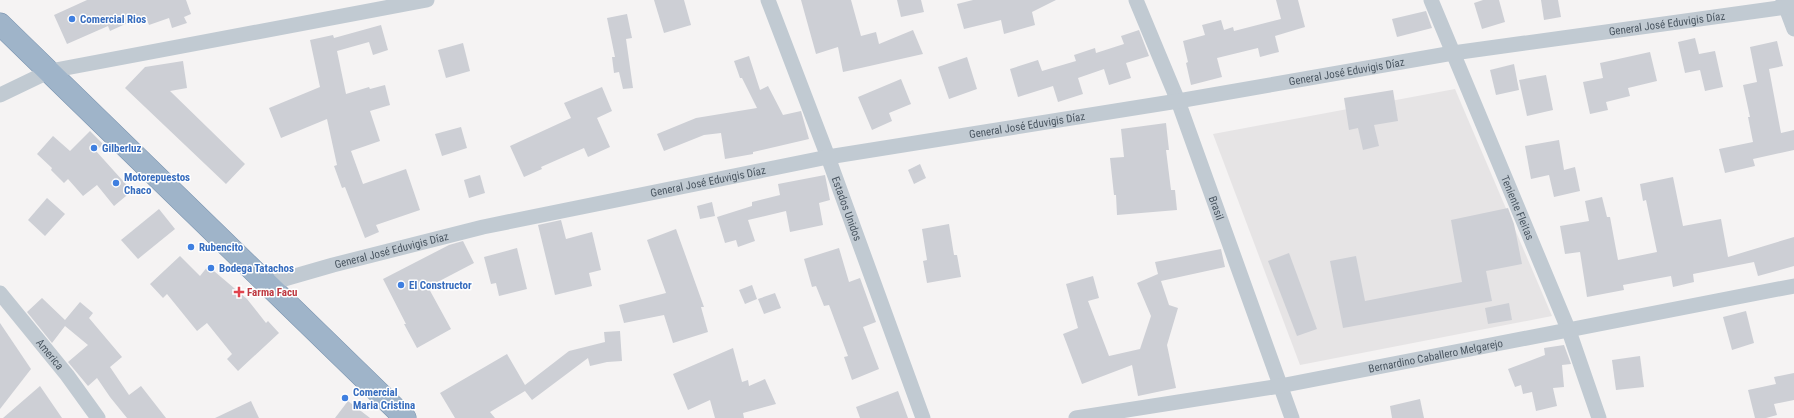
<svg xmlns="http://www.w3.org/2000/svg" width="1794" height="418" font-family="'Roboto Condensed',sans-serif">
  <rect width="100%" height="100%" fill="#f5f3f3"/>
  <!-- education -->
  <polygon fill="#e6e4e5" points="1455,89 1552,316 1300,365 1213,134"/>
  <!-- building -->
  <g fill="#cdcfd5">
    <polygon points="87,0 186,0 191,14 184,17 187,23 172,28 169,18 149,25 145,15 110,31 108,26 67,44 54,15"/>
    <polygon points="654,0 684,0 691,25 664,33"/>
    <polygon points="801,0 851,0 861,36 876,32 879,44 913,30 923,54 843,72 838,47 816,54"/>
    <polygon points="897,0 921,0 924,12 901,17"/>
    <polygon points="973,0 1056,0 1032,12 1035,25 1004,34 1001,20 964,29 957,4"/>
    <polygon points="1276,0 1298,0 1305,27 1275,36 1279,52 1260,57 1258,48 1217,58 1222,77 1191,85 1186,63 1188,62 1183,41 1205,35 1202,25 1221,20 1224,30 1233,27 1234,31 1281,19"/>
    <polygon points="1483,0 1499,0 1505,22 1482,29 1474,3"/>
    <polygon points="1541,0 1558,0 1561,17 1544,20"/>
    <polygon points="1426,11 1432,28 1397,37 1392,19"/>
    <polygon points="627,14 632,38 626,39 633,88 623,89 619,72 614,73 612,57 615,57 607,18"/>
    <polygon points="381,25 388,50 373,55 369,42 337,51 346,94 369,87 370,89 385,85 390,105 370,111 380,141 351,151 363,184 406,169 420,210 376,225 379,232 365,238 345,187 342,188 334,166 337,165 327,119 281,138 269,108 320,87 310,40 333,35 334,38"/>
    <polygon points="1139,30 1149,56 1126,63 1131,78 1109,85 1104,69 1078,78 1083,94 1058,102 1053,86 1018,97 1010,69 1038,60 1042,71 1076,61 1074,55 1095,48 1096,53 1124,44 1121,36"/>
    <polygon points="1695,38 1699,54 1715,51 1723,87 1705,91 1700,70 1685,73 1678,42"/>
    <polygon points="1777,41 1783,66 1769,69 1781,133 1794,130 1794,150 1753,159 1755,166 1725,173 1719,149 1753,142 1748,117 1750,117 1743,85 1757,82 1750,47"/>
    <polygon points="463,43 470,71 446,78 438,50"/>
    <polygon points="1650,52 1657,81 1628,88 1630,96 1606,102 1608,110 1590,114 1583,82 1603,78 1600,63"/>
    <polygon points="749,56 760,90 768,86 783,115 801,111 809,139 753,152 753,154 725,159 721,133 704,135 664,151 657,134 696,118 757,108 742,78 740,78 734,61"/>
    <polygon points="967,57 977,89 949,99 938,67"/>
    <polygon points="183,61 187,88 170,91 245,164 226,184 125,88 145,67"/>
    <polygon points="1514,64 1519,90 1496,95 1490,70"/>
    <polygon points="1546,75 1553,110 1527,116 1519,80"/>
    <polygon points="901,79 911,104 889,113 892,121 872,130 858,97"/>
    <polygon points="602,87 612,111 597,118 610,147 588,157 584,148 541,167 542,169 524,177 510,146 571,118 564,103"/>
    <polygon points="1393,90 1398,121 1374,125 1379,146 1363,150 1358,128 1349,130 1344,98"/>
    <polygon points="1166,123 1169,150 1166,150 1171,190 1175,190 1177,210 1117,215 1116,195 1114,195 1110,158 1124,157 1121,129"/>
    <polygon points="461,127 467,148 442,156 435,134"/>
    <polygon points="90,131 103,144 96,151 132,191 114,206 97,185 83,196 68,179 64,183 51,170 52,168 37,154 53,136 70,151"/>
    <polygon points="1559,140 1564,170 1575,167 1580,191 1554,197 1549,175 1531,179 1525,146"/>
    <polygon points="920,164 926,178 914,184 908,170"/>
    <polygon points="480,175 485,193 469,198 464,180"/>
    <polygon points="825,175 830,200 819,203 823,225 790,232 786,211 748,220 755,241 738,247 736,240 725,243 717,217 752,206 752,202 780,195 778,184"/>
    <polygon points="1673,177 1683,226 1721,219 1728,257 1794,237 1794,266 1758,276 1754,262 1693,274 1694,282 1673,287 1671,276 1623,285 1624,290 1587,297 1580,252 1565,254 1560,226 1589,221 1585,201 1602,197 1607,217 1610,217 1618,260 1657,252 1646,200 1643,201 1640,184"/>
    <polygon points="47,198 65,214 45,236 28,220"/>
    <polygon points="712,202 715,216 700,219 697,206"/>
    <polygon points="1508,208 1514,224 1522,264 1486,271 1492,301 1343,328 1330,261 1356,256 1365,301 1462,282 1451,220"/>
    <polygon points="159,209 175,229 138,259 121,240"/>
    <polygon points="561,220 566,239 592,232 601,270 589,273 592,286 555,295 538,225"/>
    <polygon points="949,224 954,255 957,255 961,277 927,283 923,261 927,260 922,229"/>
    <polygon points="676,229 704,307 701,307 708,332 673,343 664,315 624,323 619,305 666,293 647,240"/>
    <polygon points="463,241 474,263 428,287 451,329 417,348 404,324 406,324 383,279 449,245"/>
    <polygon points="517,248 527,289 499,296 496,283 491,284 484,257"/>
    <polygon points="839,248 849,282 860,278 876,322 863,327 879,369 852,380 844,357 848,356 829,305 824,306 816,286 812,287 804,259"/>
    <polygon points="1221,249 1225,267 1161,281 1169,305 1178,308 1167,345 1176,388 1138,396 1132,365 1082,384 1063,334 1078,328 1066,284 1093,276 1099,298 1088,301 1109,356 1140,349 1151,316 1137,283 1158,274 1155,262"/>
    <polygon points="1289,253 1317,329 1297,336 1268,261"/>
    <polygon points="180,256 200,276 208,266 247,299 266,323 268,321 279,333 238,371 227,359 232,354 207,323 197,331 167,294 163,298 150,284"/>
    <polygon points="752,285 757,299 745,304 739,290"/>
    <polygon points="775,293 781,308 764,314 758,299"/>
    <polygon points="42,298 65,320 80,302 93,313 89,318 122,357 110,367 129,395 141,386 166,418 127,418 110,397 97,378 88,386 68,362 88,345 65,326 52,343 27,312"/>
    <polygon points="1509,303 1512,320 1488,324 1485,308"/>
    <polygon points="1746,311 1754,343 1732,350 1723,317"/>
    <polygon points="0,323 31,369 0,409"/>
    <polygon points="620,331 622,361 607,362 590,366 588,358 532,400 525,391 490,412 495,418 455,418 440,393 507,354 525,385 569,351 605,342 604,332"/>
    <polygon points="1564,345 1571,364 1562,365 1564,387 1553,388 1557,406 1536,411 1532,392 1523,394 1521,385 1515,387 1508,369 1545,355 1544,348"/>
    <polygon points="733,348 742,382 748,380 749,386 765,379 776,404 743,413 744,418 715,418 710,400 688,410 673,374"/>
    <polygon points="1640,356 1644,387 1616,390 1612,360"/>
    <polygon points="1794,373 1794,400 1774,404 1777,415 1766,418 1755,418 1748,390 1776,384 1774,377"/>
    <polygon points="40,386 62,418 3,418"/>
    <polygon points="898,391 908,418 860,418 856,407"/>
    <polygon points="1420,399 1424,418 1392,418 1390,406"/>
    <polygon points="251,401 259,418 215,418"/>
    <polygon points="348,401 370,418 335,418"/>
  </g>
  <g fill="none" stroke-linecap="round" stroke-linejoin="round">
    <defs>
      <polyline id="trunk" points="0,24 405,418"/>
    </defs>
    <!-- trunk casing -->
    <use href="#trunk" stroke="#7690ad" stroke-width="23"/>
    <!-- minor -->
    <g stroke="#c1cad2" stroke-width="15">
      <path id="s1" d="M 768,0 L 828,157 L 923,418"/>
      <path id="s2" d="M 1136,0 L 1178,101 L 1292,418"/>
      <path id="s3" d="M 1431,0 L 1569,331 L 1599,418"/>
      <polyline points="1783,0 1794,29"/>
      <polyline points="0,95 50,71 427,0"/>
      <path id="s4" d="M 267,284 L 333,265 L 483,227 L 828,157 L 1178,101 L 1453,53 L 1794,6"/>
      <path id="s5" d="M 0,293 L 67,375 L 98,418"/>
      <path id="s6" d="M 1076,418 L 1280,386 L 1794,286"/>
    </g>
    <!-- trunk -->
    <use href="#trunk" stroke="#9fb4c9" stroke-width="22"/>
  </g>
  <!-- markers -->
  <g fill="#3f7fe0" stroke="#fff" stroke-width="1.5">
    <circle cx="72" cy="19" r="4"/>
    <circle cx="94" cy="148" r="4"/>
    <circle cx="116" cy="183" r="4"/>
    <circle cx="191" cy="247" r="4"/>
    <circle cx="211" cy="268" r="4"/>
    <circle cx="401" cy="285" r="4"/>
    <circle cx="345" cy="398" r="4"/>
  </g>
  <path fill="#e0444e" stroke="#fff" stroke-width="1.5" d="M237 286h4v4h4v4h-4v4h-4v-4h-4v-4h4z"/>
  <g text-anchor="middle" stroke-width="3" stroke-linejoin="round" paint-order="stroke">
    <!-- shop labels -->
    <g font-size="11" font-weight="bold" fill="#366cbe" stroke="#fff" text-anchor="start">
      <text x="80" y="23">Comercial Rios</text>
      <text x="102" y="152">Gilberluz</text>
      <text x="124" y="181">Motorepuestos<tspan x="124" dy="13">Chaco</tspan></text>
      <text x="199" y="251">Rubencito</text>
      <text x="219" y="272">Bodega Tatachos</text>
      <text x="409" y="289">El Constructor</text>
      <text x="353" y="396">Comercial<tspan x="353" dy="13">Maria Cristina</tspan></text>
    </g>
    <!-- street labels -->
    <g font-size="11" fill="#4a5661" stroke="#fff">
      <text dy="4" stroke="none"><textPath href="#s4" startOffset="1425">General José Eduvigis Díaz</textPath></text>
      <text dy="4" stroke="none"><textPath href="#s4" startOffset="1101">General José Eduvigis Díaz</textPath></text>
      <text dy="4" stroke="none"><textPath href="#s4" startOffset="777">General José Eduvigis Díaz</textPath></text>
      <text dy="4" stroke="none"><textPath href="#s4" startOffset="453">General José Eduvigis Díaz</textPath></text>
      <text dy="4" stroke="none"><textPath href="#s2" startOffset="223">Brasil</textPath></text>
      <text dy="4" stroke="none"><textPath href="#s3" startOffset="225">Teniente Fleitas</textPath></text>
      <text dy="4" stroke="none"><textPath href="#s1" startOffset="223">Estados Unidos</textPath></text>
      <text dy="4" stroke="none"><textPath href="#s4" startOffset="129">General José Eduvigis Díaz</textPath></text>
      <text dy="4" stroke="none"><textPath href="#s5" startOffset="79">America</textPath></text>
      <text dy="4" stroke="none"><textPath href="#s6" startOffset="365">Bernardino Caballero Melgarejo</textPath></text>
    </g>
    <!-- health labels -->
    <g font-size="11" font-weight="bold" fill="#be3a42" stroke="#fff" text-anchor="start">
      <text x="247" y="296">Farma Facu</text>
    </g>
  </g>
</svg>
